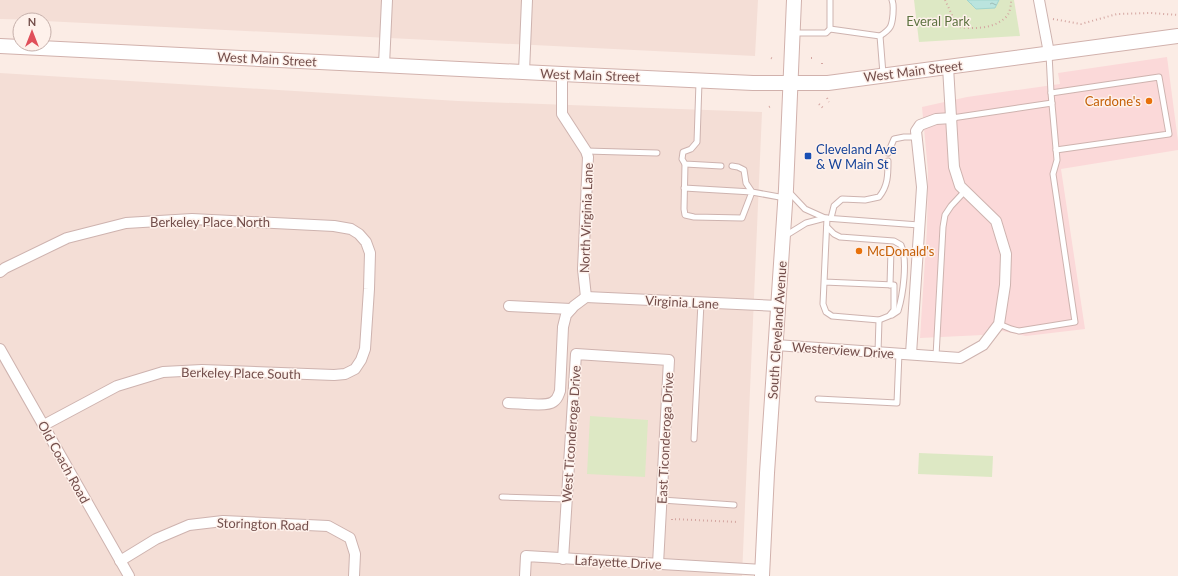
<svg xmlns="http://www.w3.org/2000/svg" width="1178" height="576" font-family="Lato,sans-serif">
  <defs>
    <pattern id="water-ripples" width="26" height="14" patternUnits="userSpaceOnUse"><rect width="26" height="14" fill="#bae4de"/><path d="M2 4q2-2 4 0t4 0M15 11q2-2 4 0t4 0" fill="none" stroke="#9cbbb6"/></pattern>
  </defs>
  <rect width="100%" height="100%" fill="#fbece5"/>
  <!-- residential -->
  <g fill="#f4ded6">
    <polygon points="0,0 758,0 755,56 44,21 44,20 0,19"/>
    <polygon points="0,73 458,101 762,112 742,576 0,576"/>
  </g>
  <!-- commercial -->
  <polygon fill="#fbd9d9" points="1167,57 1178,141 1178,150 1061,169 1085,329 1026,336 988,328 983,335 920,338 927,228 928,171 922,107 967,97 1060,84 1058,73"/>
  <!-- park -->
  <g fill="#dde8c4">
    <polygon points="914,0 1014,0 1020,36 919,42"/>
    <polygon points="590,416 648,420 645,477 587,474"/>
    <polygon points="919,453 993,456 992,477 918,474"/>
  </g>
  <!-- water -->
  <polygon fill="url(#water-ripples)" stroke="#a1d5ce" points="967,0 999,0 995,8 976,9"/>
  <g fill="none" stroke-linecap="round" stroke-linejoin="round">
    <defs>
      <g id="service">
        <polyline points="830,29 880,36 883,74"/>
        <polyline points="794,33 826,33 830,29 830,0"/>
        <path d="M 880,36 C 891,29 892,26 893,14 C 893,9 894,5 892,0"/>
        <polyline points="699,82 697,142 691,149 683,152 682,159 685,164 721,166"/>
        <polyline points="1051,93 1159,77 1169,134 1056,150"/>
        <polyline points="952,118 1052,103"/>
        <polyline points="586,151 657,153"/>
        <polyline points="888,153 894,139 904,137 916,137"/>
        <polyline points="732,166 738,167 744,170 746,183 752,192 785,198"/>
        <polyline points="684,188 752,192 742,218 694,217 685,215 684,209 685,164"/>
        <polyline points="789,192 805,209 825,218"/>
        <path d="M 831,218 L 834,206 L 842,199 L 865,200 L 879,197 C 888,186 888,175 888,161"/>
        <path d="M 827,227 L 834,234 L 840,237 L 894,241 L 901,245 C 908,260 903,295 898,311 L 892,315"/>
        <polyline points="785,236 806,223 825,218 919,225"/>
        <polyline points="824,282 894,285 894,310 889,316 879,320 832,316 826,312 823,304 827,218"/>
        <polyline points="890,285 891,249"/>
        <polyline points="999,324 1011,329 1019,331 1075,322 1053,174 1057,160 1051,93 1049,54"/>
        <polyline points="878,352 879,320"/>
        <polyline points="936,356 943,227 945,215 951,206 965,191"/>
        <polyline points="818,399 897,403 899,353"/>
        <polyline points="694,439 701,303"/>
        <polyline points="502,497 567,499"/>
        <polyline points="662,500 734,505"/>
      </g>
      <g id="minor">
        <polyline points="1039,0 1049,53"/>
        <polyline points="384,65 387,0"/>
        <polyline points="524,72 527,0"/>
        <polyline points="562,74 562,114 586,151 588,157 583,269 586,297"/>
        <polyline points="0,272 5,268 67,238 126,223 192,219 334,226 351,229 359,234 366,242 370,253 369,289 365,349 361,360 355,369 345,374 334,375 202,370 163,372 117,386 44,425"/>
        <polyline points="586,297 778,306"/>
        <polyline points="509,306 571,309"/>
        <polyline points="776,345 960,358 983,345 999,324 1005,285 1006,254 996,221 960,186 954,167 948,67"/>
        <polyline points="0,349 129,576"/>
        <polyline points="911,354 922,187 916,131 920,125 936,119 952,118"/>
        <path d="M 508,403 C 518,403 546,407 553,402 C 558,399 558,396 560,391 L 563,327 L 566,315 L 574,306 L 586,297"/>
        <polyline points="563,559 576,354 669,360 658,564"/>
        <polyline points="120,561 156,539 189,525 223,521 328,526 350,538 355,554 354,576"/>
        <polyline points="525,576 526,556 763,570"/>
      </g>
      <g id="secondary">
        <polyline points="0,46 562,74 753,83 828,83 1178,36"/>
        <polyline points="762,576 767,473 786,189 794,0"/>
      </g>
    </defs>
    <!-- service casing -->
    <use href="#service" stroke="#ceb3af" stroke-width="7"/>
    <!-- minor casing -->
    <use href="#minor" stroke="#ceb3af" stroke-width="12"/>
    <!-- secondary casing -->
    <use href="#secondary" stroke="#d1b1ac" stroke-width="16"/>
    <!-- path -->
    <g stroke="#d4a6a1" stroke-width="2" stroke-dasharray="1 3" stroke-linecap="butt">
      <path d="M 945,0 L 952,15 L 958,27 C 973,29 993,29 1005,18 C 1010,14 1011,6 1011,0"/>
      <polyline points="1053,19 1081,24 1117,14 1151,13 1178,15"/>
      <polyline points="771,58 773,59"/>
      <polyline points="811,58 813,58"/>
      <polyline points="822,63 822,65"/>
      <polyline points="827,98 829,102"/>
      <polyline points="819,104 823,108"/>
      <polyline points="769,107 771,106"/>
      <polyline points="672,520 672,519 738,522"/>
    </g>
    <!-- service -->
    <use href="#service" stroke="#fff" stroke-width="5"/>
    <!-- minor -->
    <use href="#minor" stroke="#fff" stroke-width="10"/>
    <!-- secondary -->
    <use href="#secondary" stroke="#fff" stroke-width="14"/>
  </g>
  <!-- markers -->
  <g fill="#e8710a" stroke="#fef1eb" stroke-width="1.5">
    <circle cx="1149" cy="101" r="4"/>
    <circle cx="859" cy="251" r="4"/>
  </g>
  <rect fill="#1a4fb4" stroke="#fef1eb" stroke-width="1.5" x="804" y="152" width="8" height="8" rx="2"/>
  <g text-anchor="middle" stroke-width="3" stroke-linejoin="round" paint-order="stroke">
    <!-- park labels -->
    <g font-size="13" fill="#5e7341" stroke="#fef1eb">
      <text x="938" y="26">Everal Park</text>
    </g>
    <!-- street labels -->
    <g font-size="13" fill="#734e4b" stroke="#fef1eb">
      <text transform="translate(267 59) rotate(3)" y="5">West Main Street</text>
      <text transform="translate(913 71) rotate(-7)" y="5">West Main Street</text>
      <text transform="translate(590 75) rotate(2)" y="5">West Main Street</text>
      <text transform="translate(586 218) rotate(-88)" y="5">North Virginia Lane</text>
      <text x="210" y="227">Berkeley Place North</text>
      <text transform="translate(682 302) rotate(3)" y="5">Virginia Lane</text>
      <text transform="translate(777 330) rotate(-86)" y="5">South Cleveland Avenue</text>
      <text transform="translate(843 350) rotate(4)" y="5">Westerview Drive</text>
      <text transform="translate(241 373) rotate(1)" y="5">Berkeley Place South</text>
      <text transform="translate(571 434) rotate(-86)" y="5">West Ticonderoga Drive</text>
      <text transform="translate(665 438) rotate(-87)" y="5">East Ticonderoga Drive</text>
      <text transform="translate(64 462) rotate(61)" y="5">Old Coach Road</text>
      <text transform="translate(263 524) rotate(2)" y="5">Storington Road</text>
      <text transform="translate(618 562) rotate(3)" y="5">Lafayette Drive</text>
    </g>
    <!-- food labels -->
    <g font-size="13" fill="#c56008" stroke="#fef1eb" text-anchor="end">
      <text x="1141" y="106">Cardone's</text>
      <text x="867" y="256" text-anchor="start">McDonald's</text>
    </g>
    <!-- transit labels -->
    <g font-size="13" fill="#164399" stroke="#fef1eb" text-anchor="start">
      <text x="816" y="154">Cleveland Ave<tspan x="816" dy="15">&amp; W Main St</tspan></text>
    </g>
  </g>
  <!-- north arrow -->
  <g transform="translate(32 32)"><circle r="19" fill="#fef1eb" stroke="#c6b0ab"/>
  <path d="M0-3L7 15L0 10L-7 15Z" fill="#e04f5a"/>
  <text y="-6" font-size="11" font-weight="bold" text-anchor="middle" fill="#734e4b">N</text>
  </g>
</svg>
